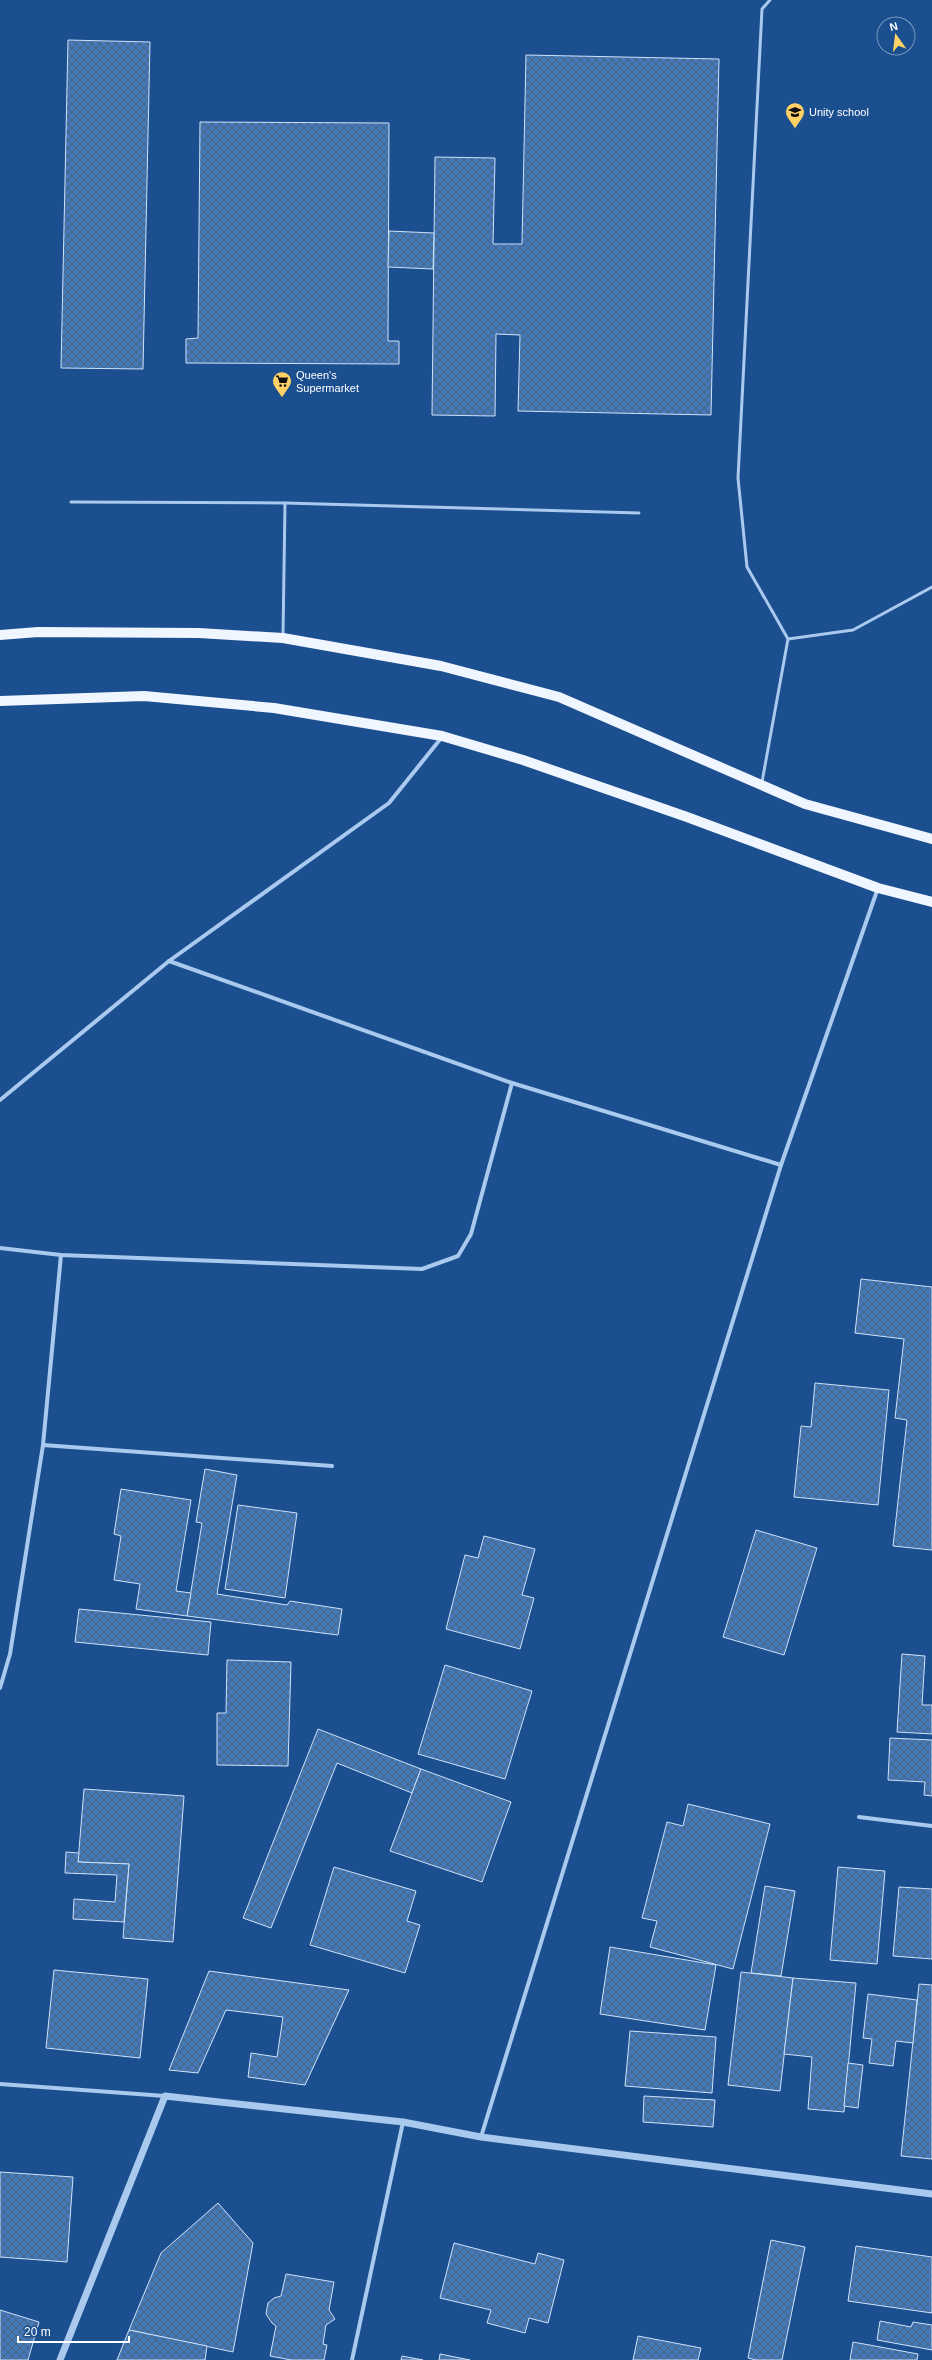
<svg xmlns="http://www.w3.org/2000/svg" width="932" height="2360" font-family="Helvetica,sans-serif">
  <defs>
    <pattern id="building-cross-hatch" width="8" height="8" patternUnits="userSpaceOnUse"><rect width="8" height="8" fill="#4478b7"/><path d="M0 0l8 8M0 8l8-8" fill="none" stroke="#486282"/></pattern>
  </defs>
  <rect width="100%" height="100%" fill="#1b4f8f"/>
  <!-- building -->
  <g fill="url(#building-cross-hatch)" stroke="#cfe3fa">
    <polygon points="68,40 150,42 143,369 61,368"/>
    <polygon points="526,55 719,59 711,415 518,411 520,335 496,334 495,416 432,415 435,157 495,158 493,244 522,244"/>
    <polygon points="200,122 389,123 388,341 399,341 399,364 186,363 186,339 198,338"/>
    <polygon points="389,231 434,233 433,269 388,267"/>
    <polygon points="861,1279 932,1287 932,1550 893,1546 907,1420 895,1418 904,1339 855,1333"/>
    <polygon points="815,1383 889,1390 878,1505 794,1497 801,1426 811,1427"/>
    <polygon points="205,1469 237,1475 217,1594 287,1605 290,1601 342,1609 338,1635 187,1616 202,1523 196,1522"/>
    <polygon points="121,1489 191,1500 176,1591 191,1593 187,1616 136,1609 140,1584 114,1580 121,1536 114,1534"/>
    <polygon points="238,1505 297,1513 285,1598 225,1589"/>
    <polygon points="756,1530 817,1548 784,1655 723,1637"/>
    <polygon points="484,1536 535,1549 522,1595 534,1598 520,1649 446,1629 465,1555 478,1558"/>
    <polygon points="79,1609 211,1622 208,1655 75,1642"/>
    <polygon points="902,1654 925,1656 922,1705 932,1705 932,1734 897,1732"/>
    <polygon points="227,1660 291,1662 288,1766 217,1765 217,1713 226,1713"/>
    <polygon points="445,1665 532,1691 505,1779 418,1754"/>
    <polygon points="318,1729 421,1769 412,1793 337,1763 271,1928 243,1918"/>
    <polygon points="890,1738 932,1740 932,1796 924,1795 925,1782 888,1780"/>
    <polygon points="421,1769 511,1802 482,1882 390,1851"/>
    <polygon points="84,1789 184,1796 173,1942 123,1938 129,1864 78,1862"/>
    <polygon points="688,1804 770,1824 733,1969 650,1947 657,1921 642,1918 667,1822 683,1826"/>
    <polygon points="66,1852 79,1853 78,1862 129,1864 124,1922 73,1919 74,1899 115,1902 117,1875 65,1873"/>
    <polygon points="334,1867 416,1891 407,1921 420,1925 405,1973 310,1945"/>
    <polygon points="838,1867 885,1871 877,1964 830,1960"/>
    <polygon points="765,1886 795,1891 781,1976 751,1973"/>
    <polygon points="899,1887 932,1889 932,1959 893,1956"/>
    <polygon points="610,1947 716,1965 705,2030 600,2014"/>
    <polygon points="54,1970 148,1979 140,2058 46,2048"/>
    <polygon points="209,1971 349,1990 305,2085 248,2077 251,2053 277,2057 283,2017 226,2010 198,2073 169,2070"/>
    <polygon points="741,1972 793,1978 780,2091 728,2085"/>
    <polygon points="793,1978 856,1983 844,2112 808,2109 812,2057 784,2054"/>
    <polygon points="919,1984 932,1985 932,2159 901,2156"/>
    <polygon points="868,1994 917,2000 913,2043 896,2041 893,2066 869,2063 872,2039 863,2038"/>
    <polygon points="630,2031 716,2037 712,2093 625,2086"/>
    <polygon points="848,2063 863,2065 858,2108 844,2106"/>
    <polygon points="644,2096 715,2100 713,2127 643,2122"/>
    <polygon points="0,2172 73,2177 67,2262 0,2257"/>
    <polygon points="218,2203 253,2243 233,2352 129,2330 161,2253"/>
    <polygon points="771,2240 805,2247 782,2360 756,2360 748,2358"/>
    <polygon points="454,2243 535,2264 538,2253 564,2260 548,2323 529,2318 525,2333 487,2323 491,2310 440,2298"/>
    <polygon points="856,2246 932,2257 932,2313 848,2301"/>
    <polygon points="286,2274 334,2282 329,2310 335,2319 326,2325 323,2344 327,2345 324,2360 291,2360 270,2356 276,2326 272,2323 266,2314 268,2303 274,2298 281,2296"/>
    <polygon points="0,2310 39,2322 28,2360 0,2360"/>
    <polygon points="880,2321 911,2327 913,2322 932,2325 932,2350 877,2340"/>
    <polygon points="129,2330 207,2346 205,2360 117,2360"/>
    <polygon points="638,2336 701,2348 698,2360 633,2360"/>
    <polygon points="853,2342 918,2354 917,2360 850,2360"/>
    <polygon points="440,2354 470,2360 439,2360"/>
    <polygon points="402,2356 423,2360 401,2360"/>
  </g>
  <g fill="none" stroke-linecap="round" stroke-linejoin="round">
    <!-- service -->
    <g stroke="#a9c9ee" stroke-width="3">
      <polyline points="71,502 285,503 639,513"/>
      <polyline points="283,636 285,503"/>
      <polyline points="788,639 853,630 932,587"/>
      <polyline points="762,782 788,639 747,567 738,478 762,9 770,0"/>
    </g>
    <!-- minor -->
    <g stroke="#a9c9ee" stroke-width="4">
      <polyline points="0,1100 169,961 389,803 442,737"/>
      <polyline points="781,1165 878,888"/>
      <polyline points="0,1248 61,1255 422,1269 458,1256 471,1234 512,1083 169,961"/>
      <polyline points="43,1445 332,1466"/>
      <polyline points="0,1688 10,1654 43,1445 61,1255"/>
      <polyline points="859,1817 932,1826"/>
      <polyline points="0,2084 165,2096"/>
      <polyline points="481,2137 781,1165 512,1083"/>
      <polyline points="352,2360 403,2122"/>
    </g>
    <!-- tertiary -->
    <polyline stroke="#a9c9ee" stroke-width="7" points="60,2360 165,2096 403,2122 481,2137 932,2194"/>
    <!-- primary -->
    <g stroke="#f0f6ff" stroke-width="10">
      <polyline points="0,635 38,632 199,633 283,638 441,666 559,697 805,804 932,839"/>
      <polyline points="0,701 144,696 274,708 442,736 523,760 687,817 878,888 932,902"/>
    </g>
  </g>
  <!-- icons -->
  <defs>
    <symbol id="school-pin" viewBox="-11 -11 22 30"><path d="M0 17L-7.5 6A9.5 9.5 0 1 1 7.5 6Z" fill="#ffd166" stroke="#1b4f8f"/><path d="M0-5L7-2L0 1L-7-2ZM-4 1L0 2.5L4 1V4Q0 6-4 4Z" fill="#111"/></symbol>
    <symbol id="supermarket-pin" viewBox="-11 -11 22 30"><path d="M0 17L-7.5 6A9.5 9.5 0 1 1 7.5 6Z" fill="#ffd166" stroke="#1b4f8f"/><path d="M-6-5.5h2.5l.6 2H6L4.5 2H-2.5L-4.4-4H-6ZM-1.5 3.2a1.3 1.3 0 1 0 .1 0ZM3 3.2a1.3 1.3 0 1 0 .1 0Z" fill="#111"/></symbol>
  </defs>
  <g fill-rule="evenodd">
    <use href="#school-pin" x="784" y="101" width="22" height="30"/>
    <use href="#supermarket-pin" x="271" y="370" width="22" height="30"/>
  </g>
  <g text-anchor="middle" stroke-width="3" stroke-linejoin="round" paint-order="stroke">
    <!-- poi labels -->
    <g font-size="11" fill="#fff" stroke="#1b4f8f" text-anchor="start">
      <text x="809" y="116">Unity school</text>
      <text x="296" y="379">Queen's<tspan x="296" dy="13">Supermarket</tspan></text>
    </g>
  </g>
  <!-- north arrow -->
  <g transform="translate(896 36) rotate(346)"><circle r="19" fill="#1b4f8f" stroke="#7695bc"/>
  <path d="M0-3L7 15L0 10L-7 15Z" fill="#ffd166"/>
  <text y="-6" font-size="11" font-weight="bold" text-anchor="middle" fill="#ffffff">N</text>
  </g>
  <!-- scale -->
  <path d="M18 2336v6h111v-6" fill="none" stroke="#ffffff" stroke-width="2"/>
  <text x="24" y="2336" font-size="12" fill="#ffffff" stroke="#1b4f8f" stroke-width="3" paint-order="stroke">20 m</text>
</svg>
